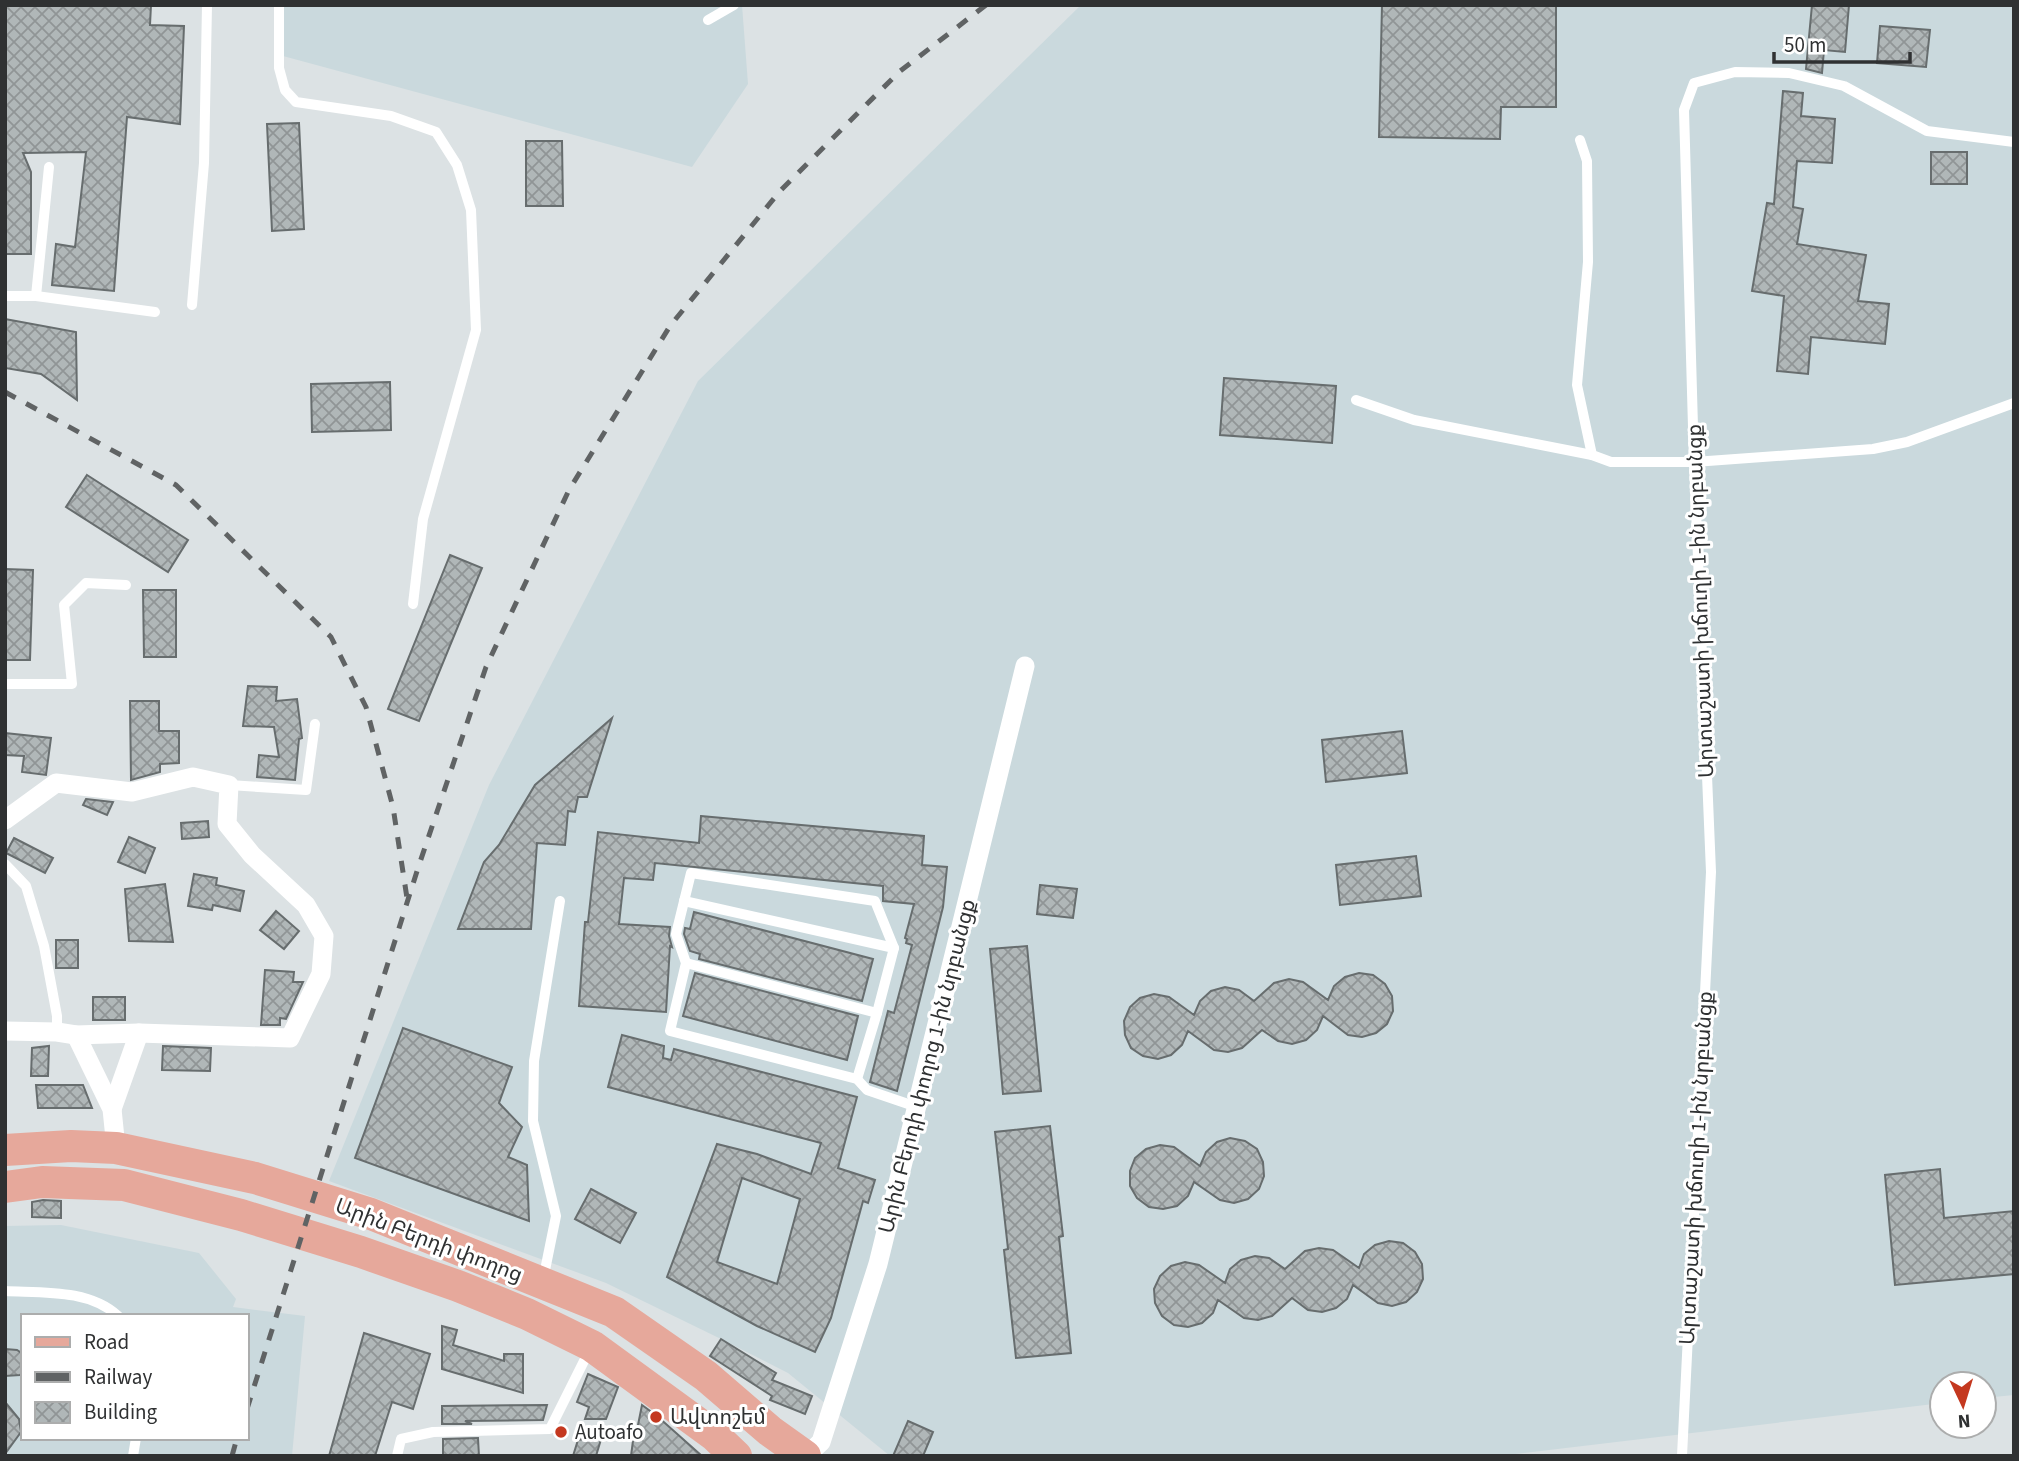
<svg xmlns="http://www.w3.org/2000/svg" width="2019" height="1461" font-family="'Source Sans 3','Noto Sans Armenian',sans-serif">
  <defs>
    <pattern id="building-cross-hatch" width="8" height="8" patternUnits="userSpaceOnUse" patternTransform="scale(1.75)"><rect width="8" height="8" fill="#b0b7b8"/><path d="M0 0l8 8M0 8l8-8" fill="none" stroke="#909596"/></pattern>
  </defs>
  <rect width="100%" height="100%" fill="#dce2e4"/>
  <!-- built -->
  <g fill="#cad9dd" fill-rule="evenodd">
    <polygon points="283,5 742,5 748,84 692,167 283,56"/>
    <polygon points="1081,5 2014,5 2014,1395 1984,1398 1984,1384 1942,1384 1942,1403 1499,1456 890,1456 788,1373 721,1339 606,1283 329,1181 489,785 698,381"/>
    <path d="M 61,1225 L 199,1253 L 236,1299 L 233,1307 L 305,1316 L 292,1456 L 5,1456 L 5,1226 ZM 23,1316 L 247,1316 L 247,1438 L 23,1438 Z"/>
  </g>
  <!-- building -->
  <g fill="url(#building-cross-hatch)" stroke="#676d6e" stroke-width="2" fill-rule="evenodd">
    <polygon points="5,5 151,5 150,25 184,26 180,124 127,117 114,291 52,285 56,244 75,247 86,152 23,153 31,172 31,254 5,254"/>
    <polygon points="1382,5 1556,5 1556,107 1501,107 1500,139 1379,137"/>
    <polygon points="1812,5 1849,5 1845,52 1824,50 1822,73 1806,69"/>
    <polygon points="1880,26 1930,30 1926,67 1877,63"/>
    <polygon points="1783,91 1803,93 1801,116 1835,119 1832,163 1797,161 1793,207 1803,209 1797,244 1866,255 1858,301 1889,304 1885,344 1811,337 1808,374 1777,371 1784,296 1752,291 1767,203 1774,204"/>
    <polygon points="299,123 304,229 272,231 267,124"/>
    <polygon points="526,141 562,141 563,206 526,206"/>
    <rect x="1931" y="152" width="36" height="32"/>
    <polygon points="5,319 76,332 77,400 41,374 5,368"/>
    <polygon points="1224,378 1336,386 1332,443 1220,435"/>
    <polygon points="390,382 391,430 312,432 311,384"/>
    <polygon points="87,475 188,540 168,572 66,507"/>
    <polygon points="450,555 482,568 419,721 388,709"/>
    <polygon points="5,569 33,570 30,660 5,660"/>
    <polygon points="143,590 176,590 176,657 144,657"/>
    <polygon points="248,686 277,687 276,701 297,699 302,738 299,739 295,780 257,777 259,755 279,757 274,727 243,726"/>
    <polygon points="130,701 159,701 159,731 179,731 179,763 160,764 160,772 131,780"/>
    <polygon points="612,718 587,797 578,797 575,812 568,811 565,845 537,843 531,929 458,929 484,862 499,845 535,785"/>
    <polygon points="1402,731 1407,773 1326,782 1322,740"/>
    <polygon points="5,733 51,738 46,775 22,772 24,756 5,755"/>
    <polygon points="86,799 113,802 107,815 83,805"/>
    <polygon points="701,816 924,836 922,865 947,867 943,907 897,1091 870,1082 888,1011 894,1013 912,945 906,943 907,939 905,938 914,904 883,901 883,886 655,863 653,880 624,878 619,924 670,927 669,936 672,947 670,946 666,1012 579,1006 585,922 588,922 598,832 699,843"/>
    <polygon points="208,821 209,837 182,839 181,823"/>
    <polygon points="129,837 155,848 145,873 118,862"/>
    <polygon points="14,838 53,858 45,873 6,853"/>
    <polygon points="1416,856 1421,896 1340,905 1336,865"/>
    <polygon points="194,874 217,878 216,885 244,891 240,911 213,905 212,910 188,906"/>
    <polygon points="165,884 173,942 129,941 125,889"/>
    <polygon points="1040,885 1077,889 1073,918 1037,914"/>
    <polygon points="276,911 299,931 284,949 260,930"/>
    <polygon points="694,912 873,959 862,1001 699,959 700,954 690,951 684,934 685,928 690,929"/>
    <rect x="56" y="940" width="22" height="28"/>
    <polygon points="1027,946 1041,1091 1003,1094 990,949"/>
    <polygon points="265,970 294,972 293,982 303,982 286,1019 280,1018 280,1025 261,1025"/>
    <polygon points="695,973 858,1016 847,1060 683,1016"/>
    <polygon points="1359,973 1373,975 1385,984 1392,996 1393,1011 1387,1024 1376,1033 1362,1037 1348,1035 1323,1016 1317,1030 1306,1040 1292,1044 1278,1041 1262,1030 1242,1048 1228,1052 1214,1050 1188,1031 1182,1045 1171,1055 1158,1059 1143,1056 1131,1048 1125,1035 1124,1021 1130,1007 1140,998 1154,994 1169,997 1194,1015 1200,1001 1211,991 1225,987 1239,990 1254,1001 1274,983 1289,979 1303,982 1328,1000 1334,986 1345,977"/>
    <rect x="93" y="997" width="32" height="23"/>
    <polygon points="403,1028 512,1067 499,1103 522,1127 508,1157 527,1165 529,1221 355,1158"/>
    <path d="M 622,1035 L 664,1046 L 663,1058 L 671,1060 L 674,1049 L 857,1097 L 838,1168 L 875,1180 L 868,1203 L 863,1201 L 831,1318 L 815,1352 L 757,1326 L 667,1277 L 717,1144 L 757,1154 L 811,1174 L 821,1143 L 608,1087 ZM 742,1178 L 800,1199 L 777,1284 L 717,1262 Z"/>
    <polygon points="49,1046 48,1076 31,1076 32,1048"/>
    <polygon points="163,1046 211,1048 210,1071 162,1070"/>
    <polygon points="36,1085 83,1085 92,1108 38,1108"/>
    <polygon points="1050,1126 1063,1236 1059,1237 1071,1353 1016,1358 1004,1250 1008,1249 995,1132"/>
    <polygon points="1230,1138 1245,1141 1257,1149 1263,1162 1264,1176 1259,1189 1248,1199 1234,1203 1220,1200 1194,1182 1188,1196 1177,1206 1163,1209 1149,1207 1137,1198 1130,1186 1130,1171 1135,1158 1146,1149 1160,1145 1174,1147 1200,1166 1206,1152 1217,1142"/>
    <polygon points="1940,1169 1944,1218 2014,1211 2014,1274 1895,1285 1885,1175"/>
    <polygon points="591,1189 636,1213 620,1243 575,1219"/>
    <polygon points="43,1200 61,1201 61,1218 32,1217 32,1202"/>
    <polygon points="1389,1241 1403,1243 1415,1252 1422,1264 1423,1279 1417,1292 1406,1302 1392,1306 1378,1303 1353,1285 1347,1299 1336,1308 1322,1312 1308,1310 1292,1298 1272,1316 1258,1320 1244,1318 1218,1300 1213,1313 1202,1323 1188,1327 1174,1325 1162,1316 1155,1303 1154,1289 1160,1276 1171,1266 1185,1262 1199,1265 1225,1283 1230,1269 1241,1260 1255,1256 1269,1258 1285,1269 1305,1251 1319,1248 1333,1250 1359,1268 1364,1254 1375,1245"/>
    <polygon points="442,1326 457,1330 453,1345 504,1361 504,1354 523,1354 523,1393 442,1369"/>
    <polygon points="364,1333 430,1354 413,1409 392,1402 375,1456 329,1456"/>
    <polygon points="721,1339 776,1373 772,1380 812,1396 805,1414 770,1400 772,1396 710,1356"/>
    <polygon points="5,1349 17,1350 23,1354 23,1372 20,1375 5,1376"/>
    <polygon points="588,1374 618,1387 606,1419 585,1419 589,1407 577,1402"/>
    <polygon points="5,1402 19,1419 21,1432 5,1454"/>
    <polygon points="547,1405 543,1420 465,1421 472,1424 442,1424 442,1406"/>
    <polygon points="642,1405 657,1416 702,1456 631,1456 634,1433 636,1435"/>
    <polygon points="908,1421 933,1432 923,1456 893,1456"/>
    <polygon points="602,1436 596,1456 573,1456 578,1440"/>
    <polygon points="478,1438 479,1456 443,1456 443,1439"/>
  </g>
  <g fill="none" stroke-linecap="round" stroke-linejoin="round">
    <!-- lane -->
    <g stroke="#fff" stroke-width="10">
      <polyline points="279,5 279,68 285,90 296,102 391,116 436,132 457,165 471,210 476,330 423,519 413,604"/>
      <polyline points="708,20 734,5"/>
      <polyline points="1580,140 1587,161 1588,262 1577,385 1592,455 1611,462 1694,462 1873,449 1907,442 2014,403"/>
      <polyline points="5,296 36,296 155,312"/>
      <polyline points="36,296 49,167"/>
      <polyline points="192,305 204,163 207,5"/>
      <polyline points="1356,400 1414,420 1592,455"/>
      <polyline points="5,684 72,684 64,605 86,583 126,585"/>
      <polyline points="229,785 306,790 315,724"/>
      <polyline points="5,864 26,886 44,946 57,1016 57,1032"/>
      <polyline points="684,901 894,948 877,1013 857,1079"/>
      <polyline points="894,948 875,901 691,873 676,934 686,963 670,1031 857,1079 867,1090 917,1107"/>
      <polyline points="686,963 877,1013"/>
      <polyline points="543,1280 556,1216 533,1121 534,1061 560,901"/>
      <path d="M 5,1291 C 42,1293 89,1289 118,1316"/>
      <polyline points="133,1456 136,1438"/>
      <polyline points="397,1456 401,1439 433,1432 550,1429 590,1349"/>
      <polyline points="1682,1456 1711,872 1694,462 1684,110 1694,83 1735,72 1789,73 1844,86 1927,131 2014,142"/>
    </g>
    <!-- street -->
    <g stroke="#fff" stroke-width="19">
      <polyline points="5,820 56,783 132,792 193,777 229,785 227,824 252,855 306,905 324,936 321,974 290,1038 139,1033 76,1035 57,1032 5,1031"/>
      <polyline points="76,1035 112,1109 116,1148"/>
      <polyline points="112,1109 139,1033"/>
      <polyline points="806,1456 821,1442 878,1264 1025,666"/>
    </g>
    <!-- primary -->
    <g stroke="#e6a89b" stroke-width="32">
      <polyline points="5,1150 71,1146 116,1148 255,1178 371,1214 614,1312 706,1376 770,1431 805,1456"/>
      <polyline points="5,1187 42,1182 124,1185 241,1215 361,1252 458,1286 527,1314 592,1346 714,1435 736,1456"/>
    </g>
    <!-- rail -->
    <g stroke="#606364" stroke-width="5" stroke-dasharray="12 12" stroke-linecap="butt">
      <polyline points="5,392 176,485 331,637 366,707 393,807 407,898"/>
      <polyline points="247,1409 418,868 486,667 569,490 670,326 780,191 899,72 986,5"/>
      <polyline points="232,1456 237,1438"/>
    </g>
  </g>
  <!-- markers -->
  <g fill="#c4381f" stroke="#fff" stroke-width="2.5">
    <circle cx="656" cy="1417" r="7"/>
    <circle cx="561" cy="1432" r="7"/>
  </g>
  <g text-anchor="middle" stroke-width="6" stroke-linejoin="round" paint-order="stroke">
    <!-- street labels -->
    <g font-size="21" fill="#2f3132" stroke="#fff">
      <text transform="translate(1700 601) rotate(-92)" y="7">Արտաշատի խճուղի 1-ին նրբանցք</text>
      <text transform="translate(927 1066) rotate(-76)" y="7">Արին Բերդի փողոց 1-ին նրբանցք</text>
      <text transform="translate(1696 1168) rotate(-87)" y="7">Արտաշատի խճուղի 1-ին նրբանցք</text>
      <text transform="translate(429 1240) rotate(21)" y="7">Արին Բերդի փողոց</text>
    </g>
    <!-- poi labels -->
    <g font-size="21" fill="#2f3132" stroke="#fff" text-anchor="start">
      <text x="670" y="1424">Ավտոշեմ</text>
      <text x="575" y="1439">Autoafo</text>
    </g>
  </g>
  <!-- border -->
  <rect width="2019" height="1461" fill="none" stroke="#2f3132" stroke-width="14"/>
  <!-- legend -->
  <rect x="21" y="1314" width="228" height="126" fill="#ffffff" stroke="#acadad" stroke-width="2"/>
  <rect x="35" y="1337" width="35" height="10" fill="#e6a89b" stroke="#acadad" stroke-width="2"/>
  <text x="84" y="1349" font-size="21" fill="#2f3132">Road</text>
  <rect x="35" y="1372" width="35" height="10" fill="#606364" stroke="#acadad" stroke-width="2"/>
  <text x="84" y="1384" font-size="21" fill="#2f3132">Railway</text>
  <rect x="35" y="1402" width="35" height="21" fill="url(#building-cross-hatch)" stroke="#acadad" stroke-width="2"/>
  <text x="84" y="1419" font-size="21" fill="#2f3132">Building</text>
  <!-- north arrow -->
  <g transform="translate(1963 1405) rotate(176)"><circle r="33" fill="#ffffff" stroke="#acadad" stroke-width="2"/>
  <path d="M0-5L12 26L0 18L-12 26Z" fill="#c4381f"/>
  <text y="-10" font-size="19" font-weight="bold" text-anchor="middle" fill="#2f3132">N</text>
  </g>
  <!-- scale -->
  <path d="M1774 52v10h136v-10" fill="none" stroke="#2f3132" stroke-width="3.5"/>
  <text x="1784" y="52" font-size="21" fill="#2f3132" stroke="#ffffff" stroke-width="5" paint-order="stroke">50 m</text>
</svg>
